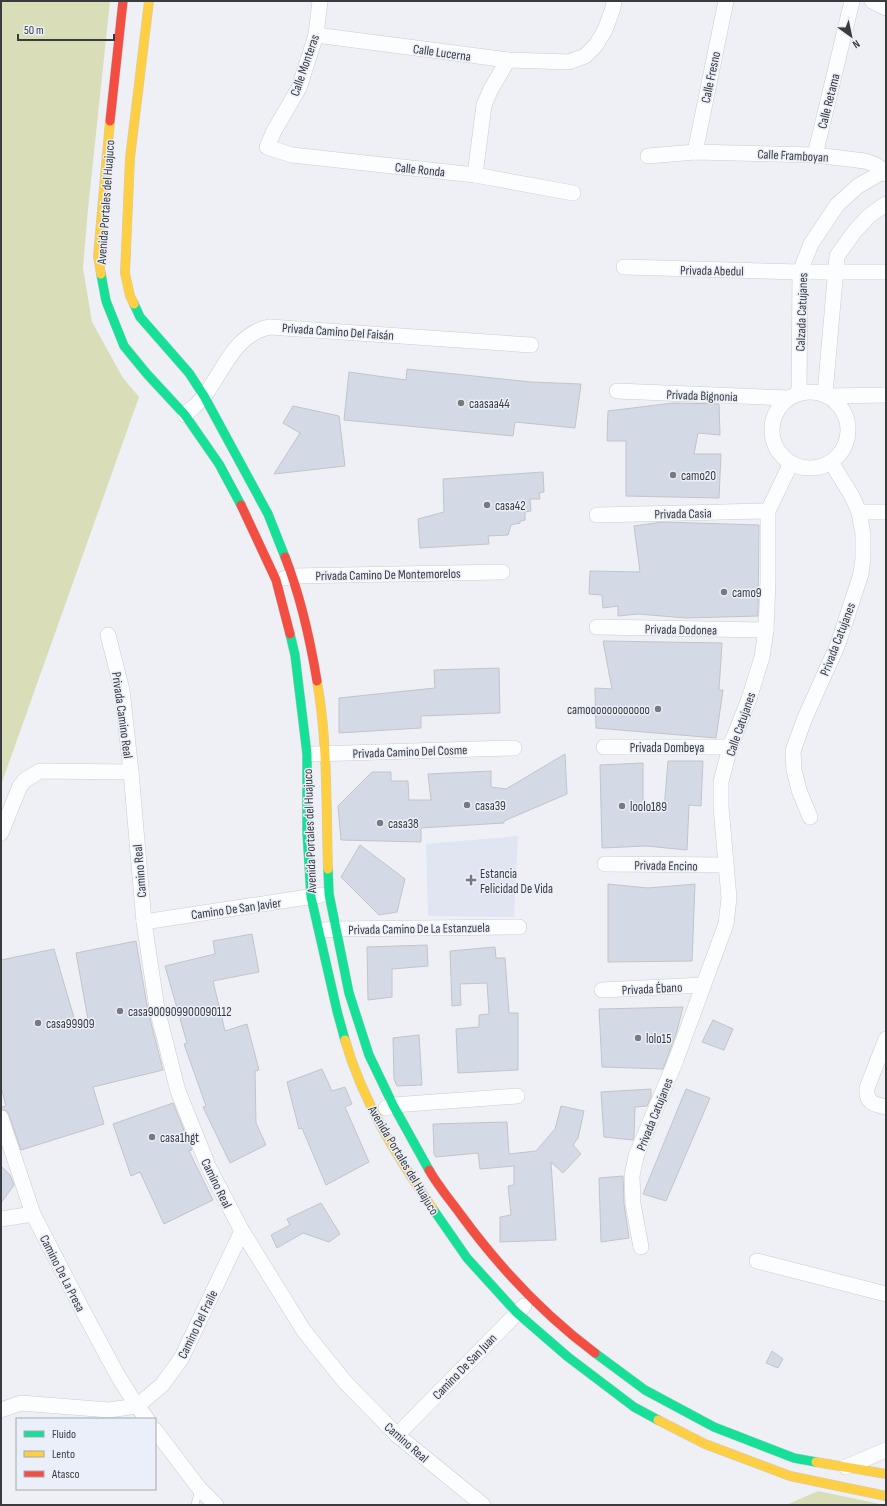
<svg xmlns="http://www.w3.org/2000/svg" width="887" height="1506" font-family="'Sofia Sans Condensed',sans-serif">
  <rect width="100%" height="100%" fill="#eef0f6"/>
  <!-- built -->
  <polygon fill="#e0e5f1" points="518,836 514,917 428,916 426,844"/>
  <!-- green -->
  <g fill="#d9ddb8">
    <polygon points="1,1 110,1 88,209 83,268 92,322 123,378 139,397 1,785"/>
    <polygon points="818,1491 885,1505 786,1505"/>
  </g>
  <!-- building -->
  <g fill="#d4d9e6" stroke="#c2c4c8">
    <polygon points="407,369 531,382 581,384 575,428 515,422 513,436 344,420 349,372 406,380"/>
    <polygon points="673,403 719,404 720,435 698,433 694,454 721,454 719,498 626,496 626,441 607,441 608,411"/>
    <polygon points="293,406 339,416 345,466 274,474 300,433 283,423"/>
    <polygon points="543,472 544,492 539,493 540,499 530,499 531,511 525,512 525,520 520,521 520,523 511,525 508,535 488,536 489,544 420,548 418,519 444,512 443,479"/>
    <polygon points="663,522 759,525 758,616 686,618 638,614 618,616 618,606 603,608 602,595 589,594 590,571 640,572 634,526"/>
    <polygon points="603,641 722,643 719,690 723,690 716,738 596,728 595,688 612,689"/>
    <polygon points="499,668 500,713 421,716 421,728 339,733 339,698 435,688 434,670"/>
    <polygon points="565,754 567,794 504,821 504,823 421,828 421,842 341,840 338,806 372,772 391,772 391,781 408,781 409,800 431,800 428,774 491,771 491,787 506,789"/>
    <polygon points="668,761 703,761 701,806 689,805 687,850 646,846 602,848 600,765 643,763 643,809 664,809"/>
    <polygon points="360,845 405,879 397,912 379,915 341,877"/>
    <polygon points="608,884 648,888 695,884 692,961 608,962"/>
    <polygon points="252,934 259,972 213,981 225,1031 247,1024 259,1070 255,1071 256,1123 266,1145 230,1163 203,1107 206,1106 184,1044 187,1043 165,966 215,954 213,941"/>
    <polygon points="136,941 148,1011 163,1070 93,1087 104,1124 21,1150 9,1115 7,1111 1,1109 1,1107 6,1106 1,1087 1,960 54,949 77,1028 89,1025 76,953"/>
    <polygon points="427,945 428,966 392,969 392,997 368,1000 367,947"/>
    <polygon points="495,947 496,958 505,958 509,1013 518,1013 518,1070 458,1073 456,1029 479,1027 479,1015 489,1014 487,983 460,984 461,1005 452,1006 450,951"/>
    <polygon points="683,1007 677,1031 663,1069 602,1067 599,1009"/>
    <polygon points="713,1020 733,1029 724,1050 702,1042"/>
    <polygon points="419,1035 422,1085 397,1086 394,1079 393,1038"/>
    <polygon points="322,1069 332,1091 345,1087 352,1104 345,1107 369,1162 326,1185 302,1128 299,1129 287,1082"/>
    <polygon points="651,1089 651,1097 647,1106 635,1107 634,1137 633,1140 604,1137 601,1092"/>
    <polygon points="686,1089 710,1098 666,1201 643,1194"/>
    <polygon points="173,1103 192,1150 189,1151 213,1200 164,1224 140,1172 131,1176 113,1124"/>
    <polygon points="561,1106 584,1111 578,1138 573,1145 581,1154 563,1173 551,1162 556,1240 500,1242 500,1217 511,1215 508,1186 514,1185 514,1166 480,1169 478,1153 436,1157 434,1154 433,1124 507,1122 509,1154 536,1151 555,1129"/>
    <polygon points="1,1166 10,1175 14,1185 1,1203"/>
    <polygon points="623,1176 624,1204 629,1238 601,1242 599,1178"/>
    <polygon points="321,1203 340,1234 329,1242 303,1233 277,1248 271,1235 290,1225 287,1219"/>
    <polygon points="772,1351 783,1359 778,1368 766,1363"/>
  </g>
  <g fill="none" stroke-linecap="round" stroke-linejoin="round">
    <defs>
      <polyline id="lane" points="195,1505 199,1488"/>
      <g id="street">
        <polyline points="320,1 316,35 299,88 274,131 267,147 292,155 475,175 573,193"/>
        <polyline points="872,1 886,8"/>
        <polyline points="316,35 508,60 569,62 585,56 596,45 605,30 613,8 614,1"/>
        <polyline points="695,152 726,1"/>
        <polyline points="815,155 852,1"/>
        <polyline points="648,156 695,152 815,155 865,161 876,165 884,171 886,174"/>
        <polyline points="475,175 484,105 491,89 508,60"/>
        <polyline points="624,267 800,272 886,272"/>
        <polyline points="617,391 788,398"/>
        <circle cx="810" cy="430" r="38"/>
        <polyline points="799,393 800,272 811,244 837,205 858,186 886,170"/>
        <polyline points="825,394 837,256 855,231 870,215 886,204"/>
        <polyline points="830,396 886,395"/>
        <path d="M 185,415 C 192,408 200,402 205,395 C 224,369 236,333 270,327 L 531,345"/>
        <polyline points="859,512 886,512"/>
        <polyline points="597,515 768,511"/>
        <polyline points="285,578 293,576 502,572"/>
        <polyline points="597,627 766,630"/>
        <polyline points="108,635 122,690 131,772 144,922 157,1009 178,1091 209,1168 242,1231 304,1331 345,1382 397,1435 483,1505"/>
        <polyline points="604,747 730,747"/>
        <polyline points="314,754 514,748"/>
        <polyline points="810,817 799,790 794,770 793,751 804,720 838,644 861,574 863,558 863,534 859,512 852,496 831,462"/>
        <polyline points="1,833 20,786 25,780 40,771 131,772"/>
        <polyline points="605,864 726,865"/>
        <polyline points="144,922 321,895"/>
        <polyline points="325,930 335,929 519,927"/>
        <polyline points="602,990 703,985"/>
        <path d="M 886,1039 L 867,1088 C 866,1103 873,1104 886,1107"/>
        <polyline points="386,1108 393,1105 517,1096"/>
        <polyline points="1,1118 33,1214 83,1311 118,1376 137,1406 147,1419"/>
        <polyline points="1,1219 33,1214"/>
        <polyline points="641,1247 633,1204 632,1176 636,1156 676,1060 726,924 729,898 721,807 721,782 730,747 749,699 762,657 766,630 768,581 768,511 791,463"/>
        <polyline points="757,1261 886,1294"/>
        <polyline points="1,1410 21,1403 109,1410 137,1406 162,1385 181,1359 242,1231"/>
        <polyline points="155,1430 199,1488 216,1505"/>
        <polyline points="397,1435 524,1306"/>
        <polyline points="846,1467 886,1450"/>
      </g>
      <g id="fast">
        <polyline points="101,274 106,301 124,346 147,374 185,415 219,464 241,505"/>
        <polyline points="134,304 140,317 189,373 204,396 268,514 285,557"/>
        <polyline points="290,634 295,655 307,754 307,832 311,897 337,1011 345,1040"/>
        <polyline points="328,869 329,894 349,993 369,1055 393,1105 429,1170"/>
        <polyline points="433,1209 467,1258 516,1312 568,1357 634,1407 658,1420"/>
        <polyline points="595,1353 645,1390 714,1427 794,1458 816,1462"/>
      </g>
      <g id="slow">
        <polyline points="101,274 98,256 110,121"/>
        <polyline points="134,304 130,296 125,273 130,158 149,1"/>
        <path d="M 317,681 C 328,743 326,807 328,869"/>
        <path d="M 345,1040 C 363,1102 397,1157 433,1209"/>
        <polyline points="658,1420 705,1444 790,1476 886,1496"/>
        <polyline points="816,1462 886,1474"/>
      </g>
      <g id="jam">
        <polyline points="110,121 123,1"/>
        <polyline points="241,505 276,580 290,634"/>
        <path d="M 285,557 C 301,597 310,639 317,681"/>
        <path d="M 429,1170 C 438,1186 450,1200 461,1215 C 499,1267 543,1314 595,1353"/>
      </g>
    </defs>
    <!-- lane casing -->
    <use href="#lane" stroke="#cbccd0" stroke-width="8"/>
    <!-- street casing -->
    <use href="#street" stroke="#cbccd0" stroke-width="16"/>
    <!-- fast casing -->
    <use href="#fast" stroke="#cbccd0" stroke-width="10"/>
    <!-- slow casing -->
    <use href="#slow" stroke="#cbccd0" stroke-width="10"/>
    <!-- jam casing -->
    <use href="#jam" stroke="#cbccd0" stroke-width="10"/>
    <!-- lane -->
    <use href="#lane" stroke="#fcfdfe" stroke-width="7"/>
    <!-- street -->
    <use href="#street" stroke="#fcfdfe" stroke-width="15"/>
    <!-- fast -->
    <use href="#fast" stroke="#16e098" stroke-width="9"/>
    <!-- slow -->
    <use href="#slow" stroke="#ffcf43" stroke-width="9"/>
    <!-- jam -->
    <use href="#jam" stroke="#f24e42" stroke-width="9"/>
  </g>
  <!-- markers -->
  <g fill="#787a7f" stroke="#ebeff9" stroke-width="1.5">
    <circle cx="461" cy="403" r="4"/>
    <circle cx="673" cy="475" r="4"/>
    <circle cx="487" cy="505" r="4"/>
    <circle cx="724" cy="592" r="4"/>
    <circle cx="658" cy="709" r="4"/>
    <circle cx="467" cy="805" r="4"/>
    <circle cx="622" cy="806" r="4"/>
    <circle cx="380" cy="823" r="4"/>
    <path d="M469 874h4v4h4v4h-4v4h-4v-4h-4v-4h4z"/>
    <circle cx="120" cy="1011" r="4"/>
    <circle cx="38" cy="1023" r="4"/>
    <circle cx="638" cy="1038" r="4"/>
    <circle cx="152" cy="1137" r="4"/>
  </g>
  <g text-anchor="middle" stroke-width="3" stroke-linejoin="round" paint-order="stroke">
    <!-- street labels -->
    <g font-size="13" fill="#393b3f" stroke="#ebeff9">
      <text transform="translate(442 52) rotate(8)" y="5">Calle Lucerna</text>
      <text transform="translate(304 65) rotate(-71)" y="5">Calle Monteras</text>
      <text transform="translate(710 77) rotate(-78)" y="5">Calle Fresno</text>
      <text transform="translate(828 101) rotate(-76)" y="5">Calle Retama</text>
      <text transform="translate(793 155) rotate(3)" y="5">Calle Framboyan</text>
      <text transform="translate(420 169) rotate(6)" y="5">Calle Ronda</text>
      <text transform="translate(105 202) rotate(-86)" y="5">Avenida Portales del Huajuco</text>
      <text transform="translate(712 270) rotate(1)" y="5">Privada Abedul</text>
      <text transform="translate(801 312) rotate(-88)" y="5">Calzada Catujanes</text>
      <text transform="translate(338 331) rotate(4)" y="5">Privada Camino Del Faisán</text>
      <text transform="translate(702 395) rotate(2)" y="5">Privada Bignonia</text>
      <text transform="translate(683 513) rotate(-1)" y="5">Privada Casia</text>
      <text transform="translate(388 574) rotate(-1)" y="5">Privada Camino De Montemorelos</text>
      <text transform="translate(681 629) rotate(1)" y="5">Privada Dodonea</text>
      <text transform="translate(837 639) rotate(-69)" y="5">Privada Catujanes</text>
      <text transform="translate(123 715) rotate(82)" y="5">Privada Camino Real</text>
      <text transform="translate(740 724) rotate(-71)" y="5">Calle Catujanes</text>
      <text x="667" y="752">Privada Dombeya</text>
      <text transform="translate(410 751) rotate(-2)" y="5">Privada Camino Del Cosme</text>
      <text transform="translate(309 831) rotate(-92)" y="5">Avenida Portales del Huajuco</text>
      <text transform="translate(666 865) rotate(1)" y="5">Privada Encino</text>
      <text transform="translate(139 871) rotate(-95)" y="5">Camino Real</text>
      <text transform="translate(236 908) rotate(-8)" y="5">Camino De San Javier</text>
      <text transform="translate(419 928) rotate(-1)" y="5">Privada Camino De La Estanzuela</text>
      <text transform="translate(652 988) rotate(-3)" y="5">Privada Ébano</text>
      <text transform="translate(654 1114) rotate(-68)" y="5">Privada Catujanes</text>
      <text transform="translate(404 1160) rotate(59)" y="5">Avenida Portales del Huajuco</text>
      <text transform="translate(217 1183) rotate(64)" y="5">Camino Real</text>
      <text transform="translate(63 1273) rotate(63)" y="5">Camino De La Presa</text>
      <text transform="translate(197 1324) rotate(-64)" y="5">Camino Del Fraile</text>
      <text transform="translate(464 1366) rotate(-46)" y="5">Camino De San Juan</text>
      <text transform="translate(407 1442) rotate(41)" y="5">Camino Real</text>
    </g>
    <!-- poi labels -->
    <g font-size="13" fill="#393b3f" stroke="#ebeff9" text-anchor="start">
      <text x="469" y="408">caasaa44</text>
      <text x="681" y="480">camo20</text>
      <text x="495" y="510">casa42</text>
      <text x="732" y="597">camo9</text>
      <text x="650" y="714" text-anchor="end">camoooooooooooo</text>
      <text x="475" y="810">casa39</text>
      <text x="630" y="811">loolo189</text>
      <text x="388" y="828">casa38</text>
      <text x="480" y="878">Estancia<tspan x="480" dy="15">Felicidad De Vida</tspan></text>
      <text x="128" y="1016">casa900909900090112</text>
      <text x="46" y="1028">casa99909</text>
      <text x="646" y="1043">lolo15</text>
      <text x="160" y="1142">casa1hgt</text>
    </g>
  </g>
  <!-- border -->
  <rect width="887" height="1506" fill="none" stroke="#393b3f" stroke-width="4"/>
  <!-- legend -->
  <rect x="16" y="1418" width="140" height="72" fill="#ebeff9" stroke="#a4a7af"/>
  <rect x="24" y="1431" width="20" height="6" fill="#16e098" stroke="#a4a7af"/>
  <text x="52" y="1438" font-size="12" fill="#393b3f">Fluido</text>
  <rect x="24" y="1451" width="20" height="6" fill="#ffcf43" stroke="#a4a7af"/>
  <text x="52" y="1458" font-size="12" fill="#393b3f">Lento</text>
  <rect x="24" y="1471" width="20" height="6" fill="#f24e42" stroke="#a4a7af"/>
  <text x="52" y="1478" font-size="12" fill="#393b3f">Atasco</text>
  <!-- north arrow -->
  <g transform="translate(851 36) rotate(147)" stroke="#ebeff9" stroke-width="3" paint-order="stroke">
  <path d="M0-3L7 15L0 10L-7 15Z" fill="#393b3f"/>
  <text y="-6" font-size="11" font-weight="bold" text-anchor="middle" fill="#393b3f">N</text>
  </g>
  <!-- scale -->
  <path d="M18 34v6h96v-6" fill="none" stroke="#393b3f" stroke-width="2"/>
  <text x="24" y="34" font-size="12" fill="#393b3f" stroke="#ebeff9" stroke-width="3" paint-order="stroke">50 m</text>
</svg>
